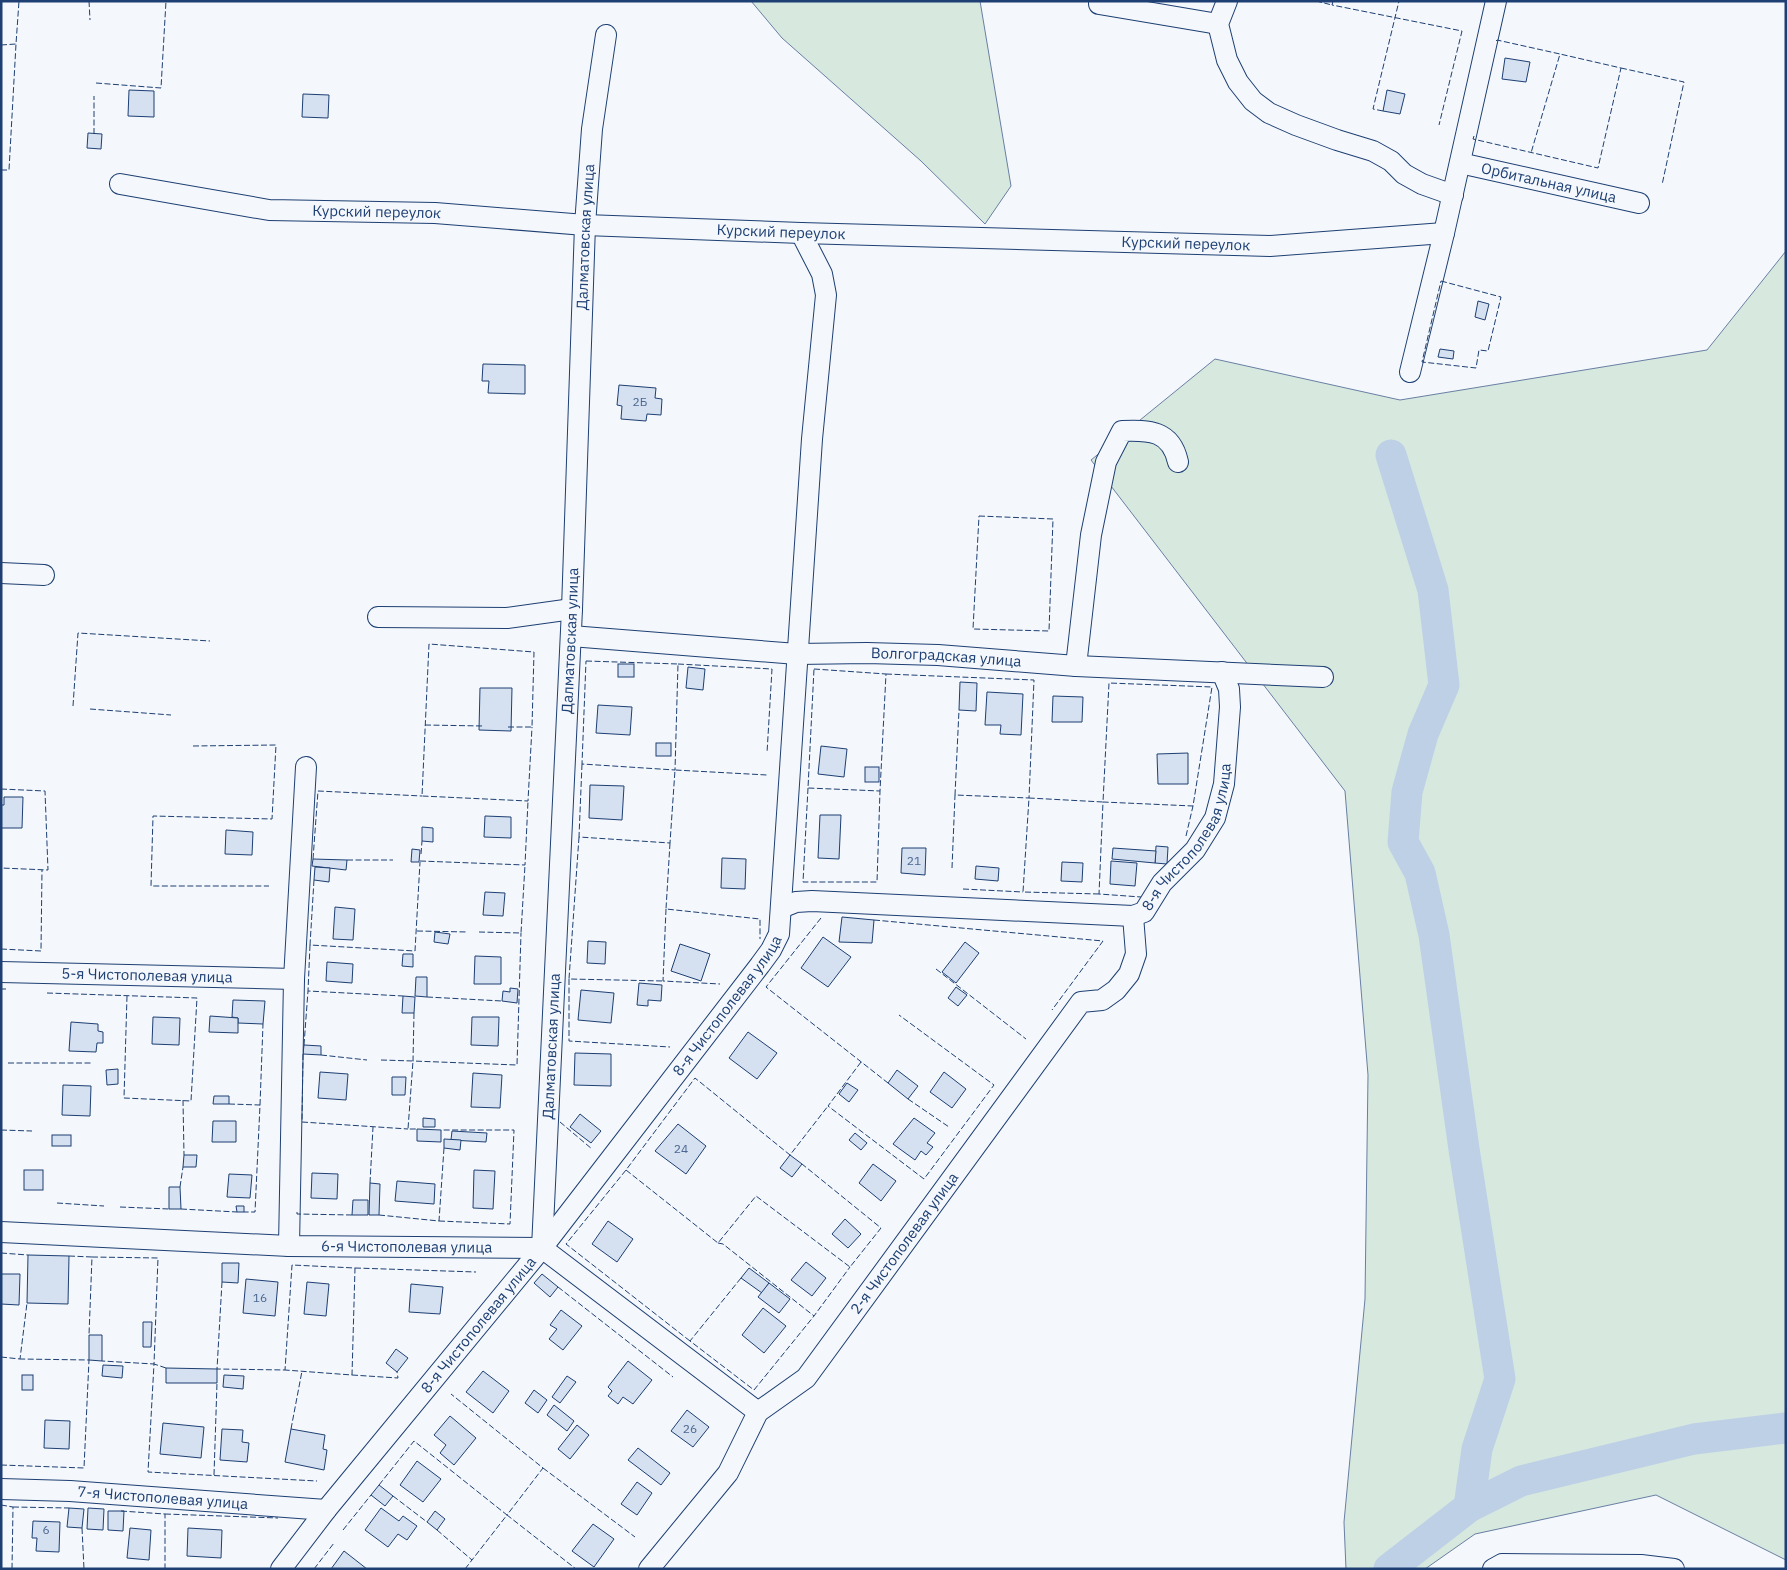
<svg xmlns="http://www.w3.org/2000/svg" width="1787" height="1570" font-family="'IBM Plex Sans',sans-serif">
  <rect width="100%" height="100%" fill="#f4f7fb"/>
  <!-- green -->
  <g fill="#d7e8df" stroke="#687fa3">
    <polygon points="751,1 980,1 1011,186 985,224 921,161 782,38"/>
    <polygon points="1786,251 1786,1560 1656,1495 1475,1534 1425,1569 1346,1569 1344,1522 1365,1299 1368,1075 1345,791 1091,460 1215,359 1400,400 1707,350"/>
  </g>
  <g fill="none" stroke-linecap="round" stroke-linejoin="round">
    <!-- river -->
    <g stroke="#bed0e5" stroke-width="31">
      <polyline points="1391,455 1433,590 1444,685 1423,734 1407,792 1403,842 1420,873 1434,935 1464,1149 1500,1379 1477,1449 1469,1507"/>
      <polyline points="1389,1569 1469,1507 1521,1481 1694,1439 1786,1428"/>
    </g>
  </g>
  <!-- building -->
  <g fill="#d5e0f0" stroke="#1d3f73">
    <polygon points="1505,58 1530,62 1526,82 1502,79"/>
    <polygon points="129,90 154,91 154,117 128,116"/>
    <polygon points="1387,90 1405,94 1400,114 1383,111"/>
    <polygon points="303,94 329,95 328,118 302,117"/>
    <polygon points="88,133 102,134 101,149 87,148"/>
    <polygon points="1478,301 1489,304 1485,320 1475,317"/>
    <polygon points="1440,349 1454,351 1453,359 1438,357"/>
    <polygon points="483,364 525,365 525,394 488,393 489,381 482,381"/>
    <polygon points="619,385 656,388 655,398 662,399 661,415 647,414 646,421 621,419 622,406 617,405"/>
    <rect x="618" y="664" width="16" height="13"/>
    <polygon points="688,667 705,669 703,690 686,688"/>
    <polygon points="960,682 977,683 976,711 959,710"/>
    <polygon points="480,688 512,688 511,731 479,730"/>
    <polygon points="987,692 1023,694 1021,735 1000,734 1001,725 985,725"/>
    <polygon points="1053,696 1083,697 1082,722 1052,722"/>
    <polygon points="598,705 632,707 630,735 596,733"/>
    <rect x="656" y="743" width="15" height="13"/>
    <polygon points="821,746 847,749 844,777 818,774"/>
    <polygon points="1188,753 1188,784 1158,784 1157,754"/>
    <rect x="865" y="767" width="14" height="15"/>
    <polygon points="590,785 624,786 622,820 589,818"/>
    <polygon points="4,797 23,797 22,828 1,828 1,805 4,805"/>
    <polygon points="820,815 841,815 839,859 818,858"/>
    <polygon points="485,816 511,817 511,838 484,837"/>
    <polygon points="422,827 433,828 433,842 422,841"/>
    <polygon points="226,830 253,832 252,855 225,854"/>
    <polygon points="1156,846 1168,847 1167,864 1155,863"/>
    <polygon points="902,848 926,848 925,875 901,873"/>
    <polygon points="1113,848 1156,851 1155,863 1112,859"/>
    <polygon points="412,849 420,850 419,862 411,862"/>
    <polygon points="722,858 746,859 745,889 721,888"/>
    <polygon points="313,859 347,860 346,870 312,866"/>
    <polygon points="1111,861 1137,863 1135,886 1110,884"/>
    <polygon points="1062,862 1083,863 1082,882 1061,881"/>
    <polygon points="976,866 999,868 998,881 975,879"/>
    <polygon points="315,867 330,868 329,882 314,880"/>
    <polygon points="485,892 505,893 503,916 483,915"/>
    <polygon points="335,907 355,909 353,940 333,939"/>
    <polygon points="842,917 874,920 872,943 839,942"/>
    <polygon points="435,932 450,934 448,944 434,942"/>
    <polygon points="823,937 851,957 828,987 801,968"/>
    <polygon points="588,941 606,942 605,964 587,963"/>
    <polygon points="965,942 979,953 956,983 942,972"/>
    <polygon points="680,944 710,954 701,981 671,971"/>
    <polygon points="403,954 413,954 413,967 402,966"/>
    <polygon points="475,956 501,957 501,984 474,984"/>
    <polygon points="327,962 353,964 352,983 326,981"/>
    <polygon points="416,977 427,977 427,997 415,996"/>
    <polygon points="639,983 662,985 661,1001 648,1000 648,1006 637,1005"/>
    <polygon points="956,987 967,995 958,1006 948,998"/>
    <polygon points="510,988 518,989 517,1003 502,1001 503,991 510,992"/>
    <polygon points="581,990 614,993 611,1023 578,1020"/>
    <polygon points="403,996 415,997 414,1013 402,1013"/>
    <polygon points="233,1000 265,1001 263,1024 238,1023 238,1018 232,1017"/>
    <polygon points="210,1016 238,1018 238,1033 209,1032"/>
    <polygon points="153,1017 180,1018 179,1045 152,1044"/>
    <polygon points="472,1017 499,1017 498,1046 471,1045"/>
    <polygon points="71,1022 98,1024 98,1031 103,1032 103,1043 97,1043 96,1052 69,1051"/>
    <polygon points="748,1032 777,1053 757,1079 729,1058"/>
    <polygon points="304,1045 321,1046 321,1055 303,1054"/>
    <polygon points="575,1053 611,1054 611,1086 574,1085"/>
    <polygon points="118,1069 118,1084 107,1085 106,1070"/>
    <polygon points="897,1070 918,1086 908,1099 888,1083"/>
    <polygon points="320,1072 348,1074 346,1100 318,1098"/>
    <polygon points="944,1072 966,1089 952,1108 930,1092"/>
    <polygon points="473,1073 502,1075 500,1108 471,1107"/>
    <polygon points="392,1077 406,1077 405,1095 392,1095"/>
    <polygon points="847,1083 858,1090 849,1102 839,1094"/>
    <polygon points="63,1085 91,1086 90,1116 62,1115"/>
    <polygon points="214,1096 229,1096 229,1104 213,1104"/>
    <polygon points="580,1114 601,1131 591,1143 570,1127"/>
    <polygon points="423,1118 435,1119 435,1127 423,1127"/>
    <polygon points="914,1118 935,1133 927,1143 933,1147 926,1155 921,1151 915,1160 893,1144"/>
    <polygon points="213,1121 236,1121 236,1142 212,1142"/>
    <polygon points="678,1124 706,1146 686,1174 655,1151"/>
    <polygon points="417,1129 441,1130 441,1142 417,1141"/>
    <polygon points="452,1131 487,1133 486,1142 451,1140"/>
    <polygon points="855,1133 867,1143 861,1150 849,1140"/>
    <rect x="52" y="1135" width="19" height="11"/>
    <polygon points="444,1139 461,1140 460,1150 444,1148"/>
    <polygon points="184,1155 197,1155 196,1167 183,1167"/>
    <polygon points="790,1155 802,1164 792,1177 780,1168"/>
    <polygon points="873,1164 896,1181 881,1201 859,1183"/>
    <rect x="24" y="1170" width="19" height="20"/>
    <polygon points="474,1170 495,1171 493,1209 473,1208"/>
    <polygon points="312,1173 338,1174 337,1199 311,1198"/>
    <polygon points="229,1174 252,1175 250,1198 227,1197"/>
    <polygon points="397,1181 435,1184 434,1204 395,1201"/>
    <polygon points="370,1183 380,1184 379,1215 369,1215"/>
    <polygon points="169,1187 180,1187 181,1209 169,1209"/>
    <polygon points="353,1200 368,1200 368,1215 352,1215"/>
    <polygon points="236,1206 244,1206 244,1212 237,1212"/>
    <polygon points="845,1219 861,1234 848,1248 832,1234"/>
    <polygon points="608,1221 633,1239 617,1262 592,1244"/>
    <polygon points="28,1255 69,1256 68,1304 27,1303"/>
    <polygon points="806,1262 826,1278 812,1296 791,1280"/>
    <polygon points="222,1263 239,1263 238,1283 222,1282"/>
    <polygon points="749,1268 769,1283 762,1293 741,1278"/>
    <polygon points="1,1274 20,1274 19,1305 1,1304"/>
    <polygon points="542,1274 558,1287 550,1297 534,1283"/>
    <polygon points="246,1279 278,1282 275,1316 243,1313"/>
    <polygon points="307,1282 329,1284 326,1316 304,1314"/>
    <polygon points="769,1283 790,1299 779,1313 758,1297"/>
    <polygon points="411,1284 443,1287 440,1314 409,1312"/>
    <polygon points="763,1308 786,1326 764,1353 742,1335"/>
    <polygon points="561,1310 582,1326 563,1350 549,1339 557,1329 550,1325"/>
    <polygon points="143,1322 152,1322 151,1347 143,1347"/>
    <polygon points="89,1335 102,1335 102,1361 89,1360"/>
    <polygon points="396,1349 408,1358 397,1372 386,1363"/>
    <polygon points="628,1361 652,1380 633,1404 623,1397 618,1404 608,1396 612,1391 608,1387"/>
    <polygon points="103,1365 123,1366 122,1378 102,1376"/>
    <polygon points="166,1368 217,1369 217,1383 166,1383"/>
    <polygon points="483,1371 509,1391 493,1413 466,1392"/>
    <rect x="22" y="1375" width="11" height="15"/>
    <polygon points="224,1375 244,1376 243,1389 223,1387"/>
    <polygon points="567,1376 576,1382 560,1403 552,1397"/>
    <polygon points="534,1390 547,1400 538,1413 525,1403"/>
    <polygon points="554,1405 574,1421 567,1431 547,1415"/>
    <polygon points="687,1410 709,1427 693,1447 671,1431"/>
    <polygon points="450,1416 476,1438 454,1465 440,1453 446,1445 434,1435"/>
    <polygon points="45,1420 70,1421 69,1449 44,1448"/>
    <polygon points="163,1423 204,1427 201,1458 160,1454"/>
    <polygon points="577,1425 589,1435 570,1459 558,1449"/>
    <polygon points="222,1429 243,1430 242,1442 249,1443 247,1462 220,1460"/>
    <polygon points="291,1429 325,1435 323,1449 327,1450 324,1470 285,1462"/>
    <polygon points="638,1448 670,1473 661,1485 628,1460"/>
    <polygon points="417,1461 441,1479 423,1502 400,1485"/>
    <polygon points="637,1482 652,1493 637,1515 621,1504"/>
    <polygon points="379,1485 393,1496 385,1506 371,1495"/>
    <polygon points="69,1508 84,1509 82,1528 67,1527"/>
    <polygon points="88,1508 104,1509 103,1530 87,1529"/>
    <polygon points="381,1508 399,1521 403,1516 417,1526 407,1540 398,1534 388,1547 365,1530"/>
    <polygon points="108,1511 124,1511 123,1531 108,1530"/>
    <polygon points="435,1511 445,1519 437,1530 427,1522"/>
    <polygon points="33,1521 60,1522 59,1552 36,1551 37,1538 32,1538"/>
    <polygon points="593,1524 614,1539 594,1567 572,1551"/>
    <polygon points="130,1528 151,1530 149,1560 127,1558"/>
    <polygon points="188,1528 222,1530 221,1558 187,1556"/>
    <polygon points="344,1551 367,1569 331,1569"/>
  </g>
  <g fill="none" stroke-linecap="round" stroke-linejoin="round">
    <defs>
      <g id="minor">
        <polyline points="1227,1 1218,24 1227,60 1238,82 1253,101 1269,113 1296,125 1337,140 1373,151 1391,161 1404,174 1422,184 1453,195"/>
        <polyline points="1099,4 1218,24"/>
        <path id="s1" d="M 1460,163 L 1639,203"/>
        <path id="s2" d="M 120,184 L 269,210 L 435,213 L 585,225 L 801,233 L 1270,246 L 1444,233"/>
        <polyline points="1410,372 1444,233 1496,1"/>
        <polyline points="1,573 44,575"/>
        <polyline points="378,617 507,618 572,609"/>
        <path id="s3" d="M 571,636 L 797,654 L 867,653 L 938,655 L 1076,666 L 1323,677"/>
        <path d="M 1076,666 L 1091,535 L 1106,462 L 1122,431 C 1149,430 1171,430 1178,462"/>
        <path id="s4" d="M 781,908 L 796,902 L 812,901 L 1133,916 L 1144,912 L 1162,883 L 1195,850 L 1215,818 L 1224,784 L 1230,707 L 1229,689 L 1222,672"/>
        <path id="s5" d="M 1,972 L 294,979"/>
        <path id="s6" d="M 1,1232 L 289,1246 L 542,1248 L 758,1412"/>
        <polyline points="289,1246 294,979 306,767"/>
        <path id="s7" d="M 542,1248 L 572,609 L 585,225 L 592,129 L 606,35"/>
        <path id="s8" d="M 1,1489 L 70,1491 L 326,1510"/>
        <path id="s9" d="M 281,1569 L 326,1510 L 542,1248 L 760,965 L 771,950 L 779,934 L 812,439 L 826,295 L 822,274 L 801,233"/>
        <path id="s10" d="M 649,1569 L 728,1473 L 758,1412 L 806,1378 L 1081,1002 L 1102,1000 L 1116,990 L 1129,974 L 1136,954 L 1133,916"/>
        <polyline points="1493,1569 1502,1564 1641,1565 1674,1569"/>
      </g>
    </defs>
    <!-- minor casing -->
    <use href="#minor" stroke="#1d3f73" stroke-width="22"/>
    <!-- minor -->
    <use href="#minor" stroke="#f4f7fb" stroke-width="20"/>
    <!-- fence -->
    <g stroke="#1d3f73" stroke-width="1" stroke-dasharray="6 2.5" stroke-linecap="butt">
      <polyline points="89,1 90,20"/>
      <polyline points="1316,1 1332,5"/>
      <polyline points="1333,1 1332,5 1462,31 1439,125"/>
      <polyline points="1496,41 1497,40 1560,54 1531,153"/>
      <polyline points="1,45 16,44 19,1"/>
      <polyline points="1621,68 1684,82 1662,185"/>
      <polyline points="96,83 161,88 166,1"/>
      <polyline points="1383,111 1373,109 1399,1"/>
      <polyline points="94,134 94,96"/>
      <polyline points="1474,136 1473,139 1598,168 1621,68 1560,54"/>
      <polyline points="1,170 9,170 16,44"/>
      <polygon points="1441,281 1501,297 1488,351 1479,350 1476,368 1422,362"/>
      <polygon points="979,516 1053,519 1049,631 973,629"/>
      <polygon points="586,661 678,664 675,770 582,764"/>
      <polyline points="678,664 772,669 767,753"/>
      <polygon points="814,669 886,674 880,791 808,788"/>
      <polyline points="886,674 1034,680 1029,798 955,795 959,710"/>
      <polyline points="73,706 78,633 210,641"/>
      <polyline points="90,709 171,715"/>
      <polyline points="425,725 483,726"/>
      <polyline points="508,727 532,727 534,652 429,644 422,796 528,801 532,727"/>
      <polyline points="193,746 276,745 272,819 153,816 151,886 269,886"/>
      <polyline points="582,764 579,837 670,843 675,770 767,775"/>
      <polyline points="808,788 803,882 877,882 880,791"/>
      <polyline points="1,789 45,791 48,870 1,868"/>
      <polyline points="1186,836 1193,806"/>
      <polyline points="579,837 569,979 663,981"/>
      <polyline points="670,843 666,909 760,919 760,939"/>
      <polyline points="421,854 422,841"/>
      <polyline points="313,859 318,791 422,796"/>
      <polyline points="347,860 393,860"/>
      <polyline points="420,861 525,865 528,801"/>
      <polyline points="952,868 955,795"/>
      <polyline points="314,880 310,945 415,951 420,862"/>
      <polyline points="963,889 1023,892"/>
      <polyline points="1099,894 1023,892 1029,798 1103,802 1109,683 1212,687 1193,806 1103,802 1099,894 1141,897"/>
      <polyline points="666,909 663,981 720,984"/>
      <polyline points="821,918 766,987 888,1083"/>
      <polyline points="874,920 1103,941 1052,1010"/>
      <polyline points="417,931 468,932"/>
      <polyline points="479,932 521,933 525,865"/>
      <polyline points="310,945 308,991 403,996"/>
      <polyline points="1,949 41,951 42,870"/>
      <polyline points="936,969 1026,1039"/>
      <polyline points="569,979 569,1041 670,1047"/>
      <polyline points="1,989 6,989"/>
      <polyline points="47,993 197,998 191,1101 124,1098 127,996"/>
      <polyline points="427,997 502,1001"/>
      <polyline points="414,1013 413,1061 517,1065 521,933"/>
      <polyline points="304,1045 308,991"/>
      <polyline points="303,1054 302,1122 408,1129"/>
      <polyline points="321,1055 367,1060"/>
      <polyline points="381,1060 413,1061 408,1129 417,1129"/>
      <polyline points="861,1062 828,1106 924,1179 994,1085 899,1015"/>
      <polyline points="8,1063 91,1063"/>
      <polyline points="908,1099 949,1127"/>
      <polyline points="183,1100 184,1155"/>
      <polyline points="229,1104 260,1105 255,1212 244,1212"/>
      <polyline points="260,1105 263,1024"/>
      <polyline points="560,1122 592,1149"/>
      <polyline points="1,1130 32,1131"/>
      <polyline points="626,1170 718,1243 756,1196 850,1267 881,1228 802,1164"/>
      <polyline points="370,1183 373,1127"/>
      <polyline points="180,1187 183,1167"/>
      <polyline points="57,1203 104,1206"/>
      <polyline points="120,1207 169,1209"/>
      <polyline points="181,1209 237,1212"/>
      <polyline points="297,1212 297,1214 352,1215"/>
      <polyline points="379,1215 439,1221 444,1148"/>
      <polyline points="439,1221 510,1224 514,1130 441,1130"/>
      <polyline points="718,1243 723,1244 814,1316 850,1267"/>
      <polyline points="1,1253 28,1255"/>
      <polyline points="69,1256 92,1257 89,1335"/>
      <polyline points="92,1257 158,1258 154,1364 102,1361"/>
      <polyline points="355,1268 476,1272"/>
      <polyline points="741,1278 690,1341 754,1390 814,1316"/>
      <polyline points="222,1282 217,1369 285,1370 292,1265 355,1268 352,1375 285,1370"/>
      <polyline points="558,1287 673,1377"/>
      <polyline points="690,1341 566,1244 626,1170 695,1078 790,1155 828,1106"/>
      <polyline points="1,1357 20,1359 27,1303"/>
      <polyline points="166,1368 154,1364 148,1472 317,1481"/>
      <polyline points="352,1375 398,1378 397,1372"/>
      <polyline points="291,1429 302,1371"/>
      <polyline points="1,1465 84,1468 89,1360 20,1359"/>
      <polyline points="543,1468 635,1537"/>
      <polyline points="214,1475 217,1383"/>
      <polyline points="379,1485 414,1441 507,1515 543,1468 451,1394"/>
      <polyline points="393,1496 427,1522"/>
      <polyline points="1,1505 13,1507 12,1569"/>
      <polyline points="13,1507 69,1508"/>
      <polyline points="121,1511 165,1514 165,1569"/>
      <polyline points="165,1514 278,1518"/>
      <polyline points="82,1528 84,1569"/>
      <polyline points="343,1530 371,1495"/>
      <polyline points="437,1530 472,1560"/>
      <polyline points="314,1569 334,1543"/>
      <polyline points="465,1569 507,1515 576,1569"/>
    </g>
  </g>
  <g text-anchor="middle" stroke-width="4" stroke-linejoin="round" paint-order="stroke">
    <!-- number labels -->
    <g font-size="12" fill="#4b6792">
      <text x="640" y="406">2Б</text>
      <text x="914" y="865">21</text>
      <text x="681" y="1153">24</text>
      <text x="260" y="1302">16</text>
      <text x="690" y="1433">26</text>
      <text x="46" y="1534">6</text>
    </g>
    <!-- street labels -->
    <g font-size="15" fill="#1d3f73" stroke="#f4f7fb">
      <text dy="5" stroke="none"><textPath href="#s1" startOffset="91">Орбитальная улица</textPath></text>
      <text dy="5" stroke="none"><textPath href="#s2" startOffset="259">Курский переулок</textPath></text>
      <text dy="5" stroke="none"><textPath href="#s2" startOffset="664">Курский переулок</textPath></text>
      <text dy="5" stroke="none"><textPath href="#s7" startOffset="1012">Далматовская улица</textPath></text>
      <text dy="5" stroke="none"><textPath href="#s2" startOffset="1069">Курский переулок</textPath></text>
      <text dy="5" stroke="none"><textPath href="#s7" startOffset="608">Далматовская улица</textPath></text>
      <text dy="5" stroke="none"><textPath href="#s3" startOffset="376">Волгоградская улица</textPath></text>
      <text dy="5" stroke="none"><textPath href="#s4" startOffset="454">8-я Чистополевая улица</textPath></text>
      <text dy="5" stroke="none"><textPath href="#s5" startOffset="146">5-я Чистополевая улица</textPath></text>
      <text dy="5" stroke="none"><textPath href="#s9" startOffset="719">8-я Чистополевая улица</textPath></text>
      <text dy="5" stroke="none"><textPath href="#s7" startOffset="202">Далматовская улица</textPath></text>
      <text dy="5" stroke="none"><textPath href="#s10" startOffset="418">2-я Чистополевая улица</textPath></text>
      <text dy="5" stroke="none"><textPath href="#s6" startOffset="406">6-я Чистополевая улица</textPath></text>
      <text dy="5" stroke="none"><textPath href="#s9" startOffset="314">8-я Чистополевая улица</textPath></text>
      <text dy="5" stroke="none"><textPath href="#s8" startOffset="162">7-я Чистополевая улица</textPath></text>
    </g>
  </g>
  <!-- border -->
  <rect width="1787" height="1570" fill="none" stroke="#1d3f73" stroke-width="5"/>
</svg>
